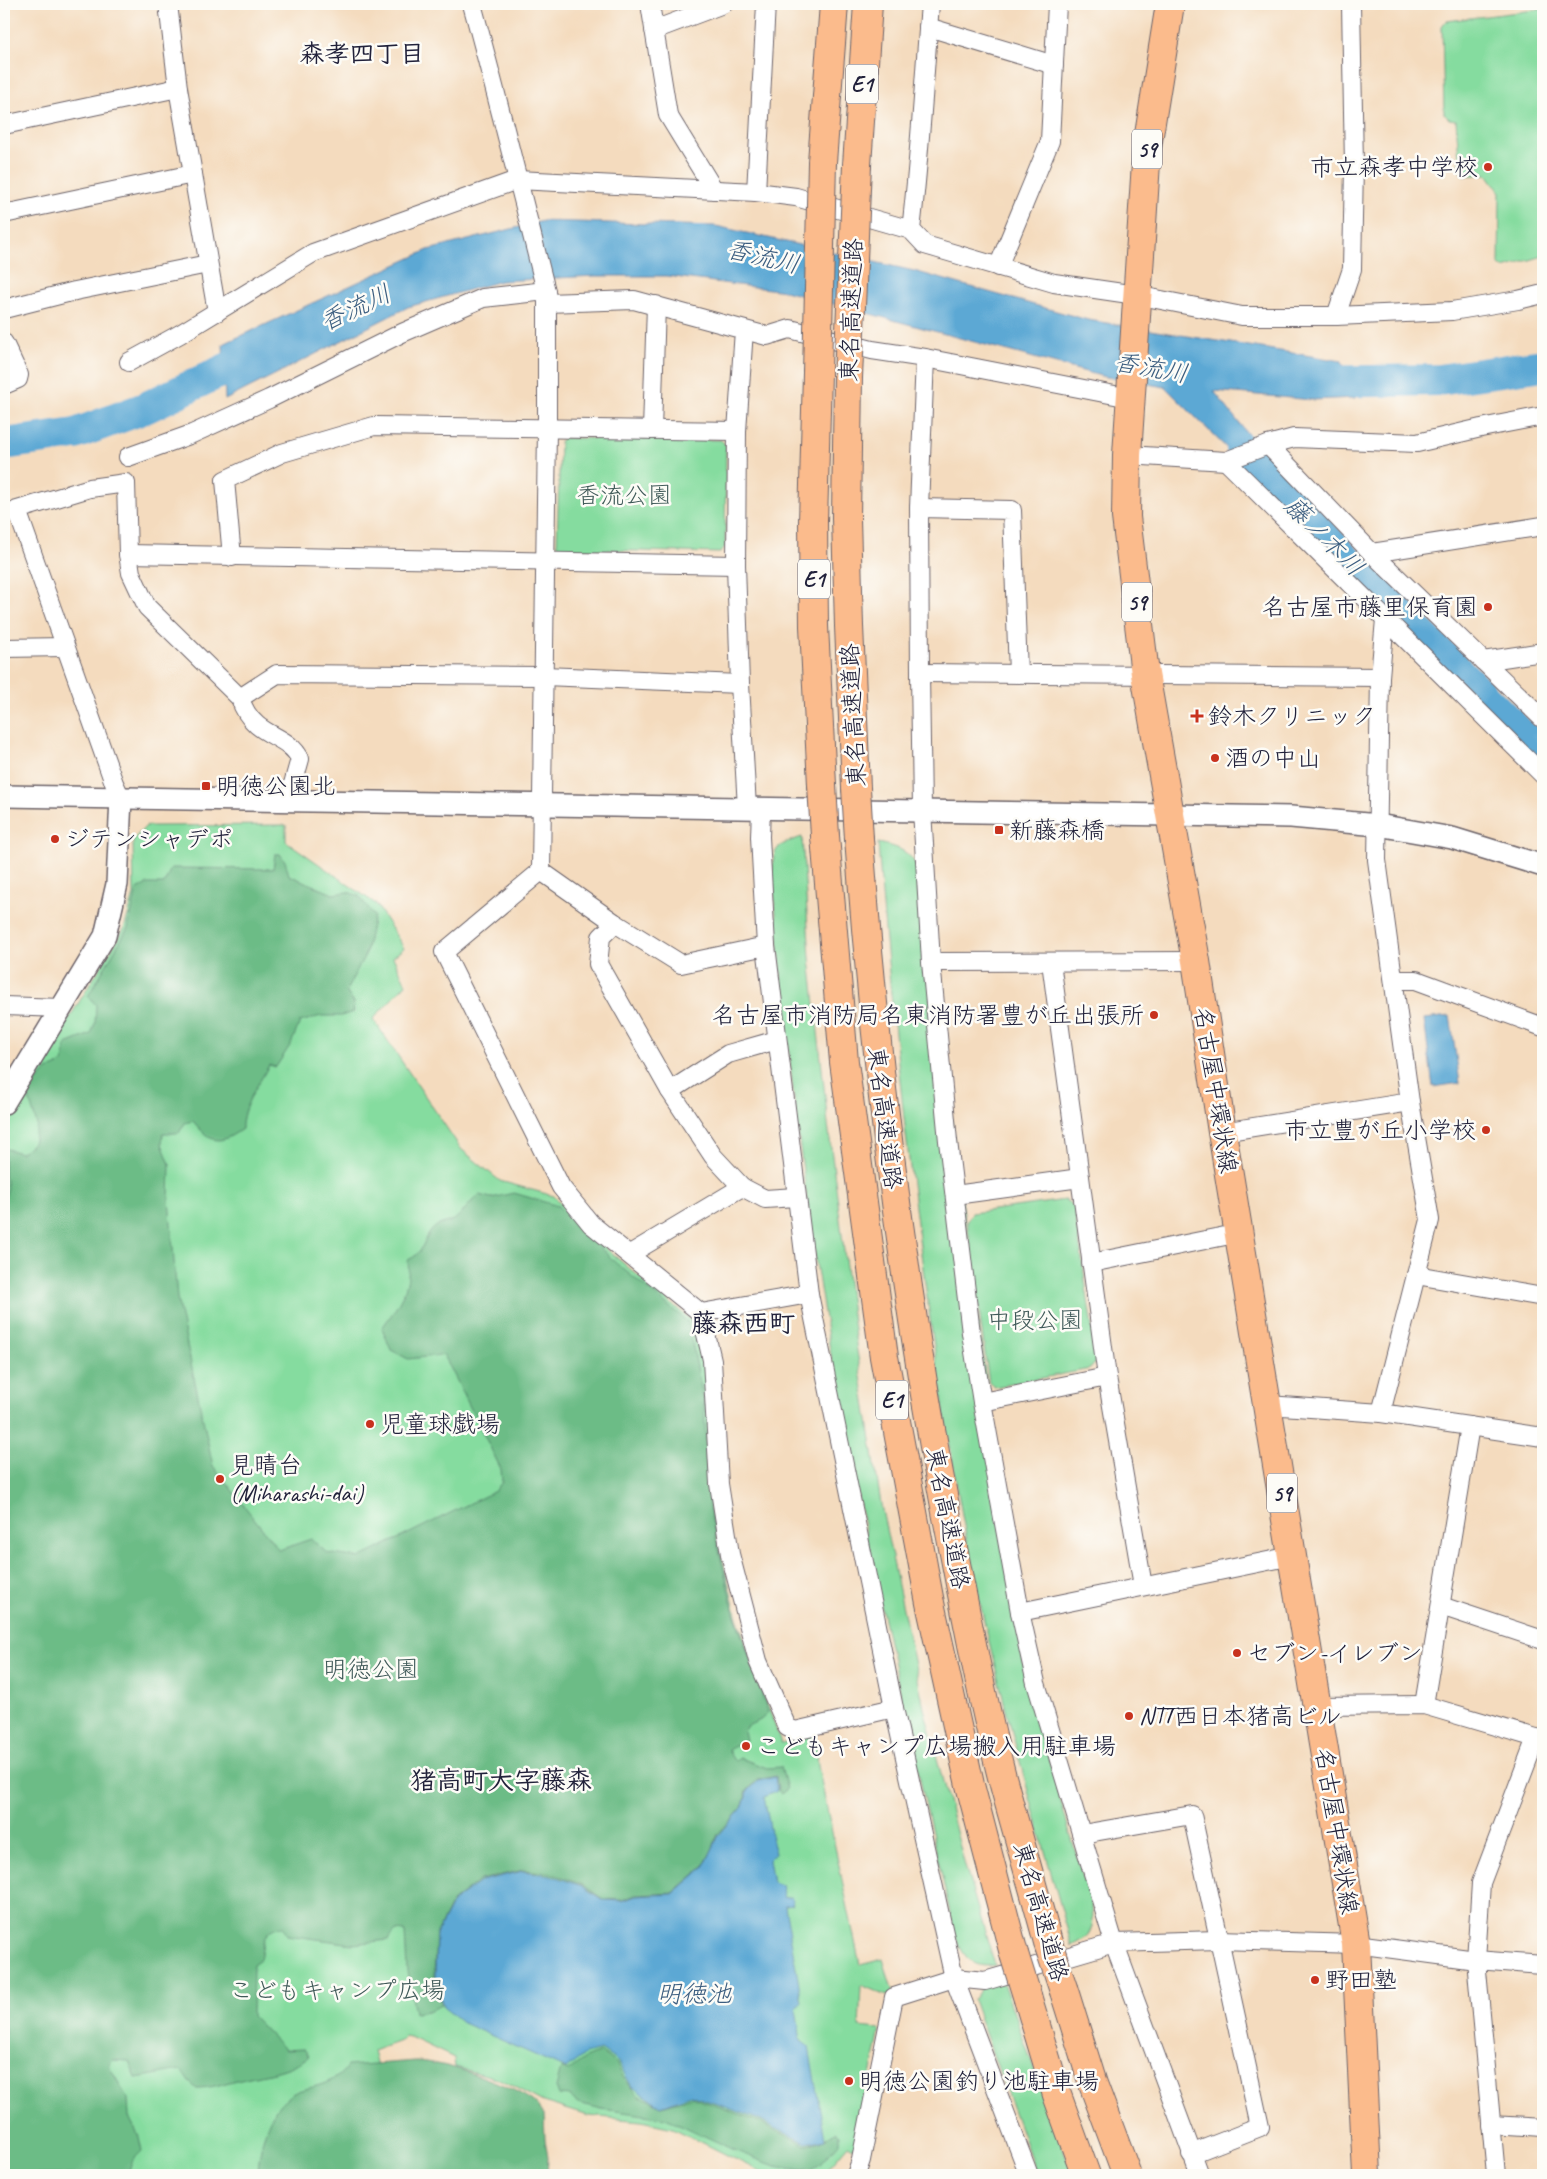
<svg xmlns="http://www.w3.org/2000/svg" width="1547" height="2179" font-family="Caveat,'Klee One',sans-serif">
  <rect width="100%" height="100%" fill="#fdfcf7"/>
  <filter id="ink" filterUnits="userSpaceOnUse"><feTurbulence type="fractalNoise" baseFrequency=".02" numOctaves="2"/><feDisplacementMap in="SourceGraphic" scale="10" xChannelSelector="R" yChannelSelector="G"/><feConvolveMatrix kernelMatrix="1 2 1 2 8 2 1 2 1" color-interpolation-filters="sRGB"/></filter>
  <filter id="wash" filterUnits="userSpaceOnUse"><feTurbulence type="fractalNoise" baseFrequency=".0096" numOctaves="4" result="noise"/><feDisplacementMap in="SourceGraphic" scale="20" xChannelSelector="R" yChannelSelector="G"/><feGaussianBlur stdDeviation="1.12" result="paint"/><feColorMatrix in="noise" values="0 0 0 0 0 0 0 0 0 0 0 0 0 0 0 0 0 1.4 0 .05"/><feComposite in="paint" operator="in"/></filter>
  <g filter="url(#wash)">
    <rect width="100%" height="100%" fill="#f4dbbe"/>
    <!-- green -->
    <g fill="#85dc9f" stroke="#547f6d">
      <polygon points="1543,9 1543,256 1504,268 1499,265 1500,192 1487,174 1464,176 1460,172 1456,120 1449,119 1444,114 1442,26 1446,21"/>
      <polygon points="563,438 721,440 726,445 725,547 720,553 561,549 557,544 560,442"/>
      <polygon points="286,825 286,841 376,904 404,948 393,957 406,984 373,1019 461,1149 500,1181 554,1196 610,1252 692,1321 709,1389 711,1511 737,1618 781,1743 816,1735 818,1766 860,1965 883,1959 893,1993 887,1996 861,1985 859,2027 880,2029 861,2128 853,2148 848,2145 825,2172 818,2175 767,2175 673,2128 641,2121 589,2116 543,2102 497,2078 455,2067 454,2058 410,2037 404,2036 403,2040 373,2051 377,2066 392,2175 4,2175 4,1124 124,929 134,894 133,840 146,826"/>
      <path d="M 802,837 L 810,958 L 828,1124 L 855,1338 L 882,1510 L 925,1712 L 965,1866 L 995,1965 C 971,1970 962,1954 955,1935 C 912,1740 864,1546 830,1349 C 803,1192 785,1036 773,877 C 772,848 775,846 802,837 Z"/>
      <path d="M 878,843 C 899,847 914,852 919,875 L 1024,1668 L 1061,1803 L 1092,1907 C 1095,1928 1091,1937 1072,1946 C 1033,1809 992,1671 965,1531 C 940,1400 922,1267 906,1135 C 895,1037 885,940 878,843 Z"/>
      <polygon points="1065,1200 1074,1206 1097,1361 1090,1369 995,1387 989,1383 967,1221 972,1213"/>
      <polygon points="1003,1983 1073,2175 1037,2175 973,2000 984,1985"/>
    </g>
    <!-- forest -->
    <g fill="#6cbc86" stroke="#476f60">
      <path d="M 275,854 L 280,854 L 285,861 L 289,875 L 333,894 L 348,892 L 359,896 L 374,916 L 366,953 L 346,991 L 353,1002 L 354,1012 L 341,1016 L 321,1016 L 300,1022 L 291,1044 L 276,1067 L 269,1065 C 259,1085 241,1106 242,1129 C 218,1146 211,1143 193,1121 L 185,1123 L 179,1133 L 163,1133 L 162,1144 L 170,1164 L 169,1199 L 177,1298 L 213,1466 L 279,1550 L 311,1539 L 327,1553 L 359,1558 L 495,1491 L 502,1482 L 501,1469 L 444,1355 L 408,1359 L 391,1350 L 382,1328 C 399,1304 411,1289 408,1260 C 424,1254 423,1237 435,1227 C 441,1223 448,1223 454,1220 C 464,1213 469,1202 479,1195 L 491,1198 L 514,1193 L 558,1206 L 617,1264 L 688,1322 L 704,1402 L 709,1509 L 734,1613 L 768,1712 C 759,1726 752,1719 744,1731 L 746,1740 L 728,1750 L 735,1761 L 740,1758 L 767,1768 L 781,1767 L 787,1789 L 781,1794 L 778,1790 L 776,1776 L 757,1780 L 747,1791 L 742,1808 L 718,1834 L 712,1850 L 703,1867 L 673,1893 L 635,1895 L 623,1900 L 603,1899 L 583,1885 L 550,1873 L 523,1870 L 480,1880 L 452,1902 L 436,1935 L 434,1976 L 441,2005 L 428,2011 L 415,2013 L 407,1971 L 405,1932 L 396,1931 L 388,1940 L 353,1944 L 287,1935 L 283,1926 C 262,1929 264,1941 260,1959 L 253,1964 L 252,2016 L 285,2050 L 304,2049 L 309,2056 C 288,2073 263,2073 237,2080 C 221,2084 213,2088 196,2088 L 189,2082 L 181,2070 L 136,2078 L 129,2061 L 112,2060 L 109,2066 L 128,2099 L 129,2117 L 139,2137 L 142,2151 L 133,2160 L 127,2175 L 4,2175 L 4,1200 L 7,1191 L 6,1179 L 4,1177 L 4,1151 L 7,1149 L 21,1153 L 33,1143 L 37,1125 L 27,1092 L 47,1070 L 63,1063 L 66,1044 L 91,1034 L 95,1023 L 96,1005 L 88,996 L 128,928 L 137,889 L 148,884 L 164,884 L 171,868 L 273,869 Z"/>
      <polygon points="600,2052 617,2064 623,2076 636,2094 662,2106 692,2097 753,2119 806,2145 821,2141 835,2132 839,2135 839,2143 821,2163 811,2169 801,2170 787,2168 775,2166 741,2153 666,2118 602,2109 578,2103 569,2096 559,2095 556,2087 561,2068 568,2071 585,2058"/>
      <path d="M 416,2061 C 449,2063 504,2082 531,2100 C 536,2103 540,2110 544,2114 L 545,2139 L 548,2158 L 547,2175 L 258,2175 C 259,2146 268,2100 301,2090 C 317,2086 338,2082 347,2066 Z"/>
    </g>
    <!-- water -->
    <g fill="#5ba8d4" stroke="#3e6588">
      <polygon points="543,221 716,226 914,271 1088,320 1342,361 1355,398 1312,400 1214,391 1279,474 1266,487 1165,387 1101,376 785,291 667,276 595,276 501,281 408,307 225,400 223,344 428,250"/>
      <polygon points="1450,1016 1460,1083 1433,1087 1424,1019"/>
      <polygon points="775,1777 777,1791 764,1797 775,1853 769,1860 773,1882 781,1885 784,1898 791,1897 793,1905 785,1906 802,2002 796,2009 801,2041 809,2047 825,2139 806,2143 751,2116 691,2095 661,2106 632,2087 618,2062 601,2050 585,2054 566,2069 463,2023 443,2007 435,1976 436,1935 453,1902 481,1881 523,1871 550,1875 582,1886 603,1900 622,1901 636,1896 673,1894 704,1867 719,1835 742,1808 748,1791 758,1781"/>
    </g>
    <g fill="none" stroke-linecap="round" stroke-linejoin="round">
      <!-- river -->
      <g stroke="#5ba8d4" stroke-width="32">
        <polyline points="1304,382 1439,380 1543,365"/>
        <polyline points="4,444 75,434 145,408 264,351"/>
        <polyline points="1242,449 1347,560 1543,756"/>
      </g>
    </g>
  </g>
  <g filter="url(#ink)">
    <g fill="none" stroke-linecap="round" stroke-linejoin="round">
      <defs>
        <g id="minor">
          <polyline points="168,4 178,88 217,312"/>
          <path d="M 472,4 C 498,99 522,195 546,291 L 547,303 L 547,428 L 541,871 L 444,952 L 561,1187 L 591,1224 L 701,1313 L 712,1360 L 719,1484 L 730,1554 L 758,1661 L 787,1727 L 795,1731 L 894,1708"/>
          <polyline points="650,4 668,115 714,190"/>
          <path d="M 930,4 C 924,79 920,155 911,230 L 925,245 L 1054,283 L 1136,295 L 1242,316 L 1336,316 L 1452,311 L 1518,300 L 1543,294"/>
          <polyline points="928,27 1054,65"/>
          <polyline points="654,30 723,4"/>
          <polyline points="4,125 178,88"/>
          <polyline points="756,192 766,4"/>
          <polyline points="4,214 193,174"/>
          <polyline points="998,267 1050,141 1057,4"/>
          <polyline points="547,303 634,300 767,336 790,329 872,350 925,358 1130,398"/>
          <polyline points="4,309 75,291 208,264"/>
          <polyline points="1336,316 1352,269 1354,166 1351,4"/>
          <polyline points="744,330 737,431 736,565 740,684 747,808"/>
          <polyline points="4,343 19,375 18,379 4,385"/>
          <polyline points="925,358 919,508 920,673 922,810 931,962 948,1141 971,1333 982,1402 1020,1612 1036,1683 1114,1943 1200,2175"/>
          <polyline points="129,362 180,334 313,253 517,180 756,192 796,197 911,230"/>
          <polyline points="652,430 656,305"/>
          <polyline points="1268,445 1372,553 1543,719"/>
          <polyline points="1127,455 1226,461 1268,445 1294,438 1417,443 1481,428 1543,416"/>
          <polyline points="128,457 192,434 269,399 402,333 483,298 546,291"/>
          <polyline points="1226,461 1543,775"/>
          <polyline points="919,508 1012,510 1018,674"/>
          <polyline points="1372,553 1543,526"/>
          <polyline points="232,557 225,480 282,453 374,426 737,431"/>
          <polyline points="4,648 65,647"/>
          <polyline points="1483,661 1543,652"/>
          <polyline points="920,673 1380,677"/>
          <polyline points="240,698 277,674 544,676 740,684"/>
          <polyline points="121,798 114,783 17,510 90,488 126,483 128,554"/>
          <path d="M 292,800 L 293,784 L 300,759 C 292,741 271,737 257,725 C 249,718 243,708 240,698 L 147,607 L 131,573 L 128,554 L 736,565"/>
          <polyline points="761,808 760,837 766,946 809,1294 894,1708 954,1978 1029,2175"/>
          <polyline points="541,871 615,923 681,964 766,946"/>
          <polyline points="615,923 601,937 598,964 670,1091"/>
          <polyline points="931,962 1196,961"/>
          <polyline points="1051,962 1107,1377 1143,1586"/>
          <polyline points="1395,980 1416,980 1543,1027"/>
          <polyline points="4,1006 61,1008"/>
          <polyline points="1222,1132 1410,1102"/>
          <polyline points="742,1187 713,1156 670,1091 728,1054 777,1040"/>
          <polyline points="955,1195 1080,1178"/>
          <polyline points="630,1254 742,1187 765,1199 796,1197"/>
          <polyline points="1091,1263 1240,1233"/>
          <polyline points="1416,1275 1543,1297"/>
          <polyline points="701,1313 809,1294"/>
          <polyline points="982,1402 1107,1377"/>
          <polyline points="1268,1405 1381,1413 1543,1437"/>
          <polyline points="1381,1413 1430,1220 1410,1102 1377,860 1380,677 1385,619"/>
          <polyline points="1441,1606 1543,1640"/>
          <polyline points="1020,1612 1292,1556"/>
          <polyline points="1424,1705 1470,1426"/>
          <polyline points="1316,1706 1424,1705 1543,1740"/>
          <polyline points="1082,1834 1192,1815 1260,2127 1191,2154"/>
          <polyline points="1491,2125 1543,2128"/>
          <polyline points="856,2175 861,2160 894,1997 954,1978 985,1981 1114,1943 1219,1940 1356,1944 1476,1960 1543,1965"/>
          <polyline points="1496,2175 1476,1960 1481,1883 1536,1738"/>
        </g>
        <g id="tertiary">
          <polyline points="4,796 1291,817 1378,825 1452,838 1543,866"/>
          <polyline points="4,1103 105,936 117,884 121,798"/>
        </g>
        <polyline id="primary" points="1170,4 1147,147 1127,455 1126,517 1145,674 1196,961 1222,1132 1356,1944 1367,2175"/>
        <g id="motorway">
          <polyline points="822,162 834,4"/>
          <polyline points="857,165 868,4"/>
          <polyline points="817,373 813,522 814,626 822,785"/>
          <polyline points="848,378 846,518 849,626 856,788"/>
          <polyline points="825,836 844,1062 884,1357 930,1603 970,1785 1014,1954"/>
          <path d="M 859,839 C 875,1066 904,1292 947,1517 C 964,1604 980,1691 1002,1777 C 1017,1833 1034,1890 1049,1946"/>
          <polyline points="1064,1991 1093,2084 1127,2175"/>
          <polyline points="1028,1999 1057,2095 1086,2175"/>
        </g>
      </defs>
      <!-- minor casing -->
      <use href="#minor" stroke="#6c6369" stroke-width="20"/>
      <!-- tertiary casing -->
      <use href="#tertiary" stroke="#6c6369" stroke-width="24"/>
      <!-- primary casing -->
      <use href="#primary" stroke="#6c6369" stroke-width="30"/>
      <!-- motorway casing -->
      <use href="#motorway" stroke="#6c6369" stroke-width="30"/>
      <!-- minor -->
      <use href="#minor" stroke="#fff" stroke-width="18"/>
      <!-- tertiary -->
      <use href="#tertiary" stroke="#fff" stroke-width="21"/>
      <!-- primary -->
      <use href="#primary" stroke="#fbbb8c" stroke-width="28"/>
      <!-- motorway -->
      <use href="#motorway" stroke="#fbbb8c" stroke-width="28"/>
      <defs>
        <g id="motorway-bridge">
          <polyline points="817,373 822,162"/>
          <polyline points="848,378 857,165"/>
          <polyline points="822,785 825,836"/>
          <polyline points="856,788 859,839"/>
          <polyline points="1049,1946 1064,1991"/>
          <polyline points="1014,1954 1028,1999"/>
        </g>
      </defs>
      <!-- motorway-bridge casing -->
      <use href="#motorway-bridge" stroke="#6c6369" stroke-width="30" stroke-linecap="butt"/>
      <!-- motorway-bridge -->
      <use href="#motorway-bridge" stroke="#fbbb8c" stroke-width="28"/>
    </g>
  </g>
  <!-- markers -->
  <g fill="#c8321e" stroke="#fdfcf7" stroke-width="2">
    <circle cx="1488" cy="167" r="5"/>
    <circle cx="1488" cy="607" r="5"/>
    <path d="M1194.5 708.5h5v5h5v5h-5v5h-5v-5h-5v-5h5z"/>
    <circle cx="1215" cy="758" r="5"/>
    <rect x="201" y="781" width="10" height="10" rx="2.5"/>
    <rect x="994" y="825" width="10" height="10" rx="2.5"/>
    <circle cx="55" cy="839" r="5"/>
    <circle cx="1154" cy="1015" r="5"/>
    <circle cx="1486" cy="1130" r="5"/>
    <circle cx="370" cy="1424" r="5"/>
    <circle cx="220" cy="1479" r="5"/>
    <circle cx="1237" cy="1653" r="5"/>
    <circle cx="1129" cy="1716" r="5"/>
    <circle cx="746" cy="1746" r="5"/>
    <circle cx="1315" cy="1980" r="5"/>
    <circle cx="849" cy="2081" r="5"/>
  </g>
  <g text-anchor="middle" stroke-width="5" stroke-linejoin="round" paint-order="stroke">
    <!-- shield labels -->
    <g fill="#fdfcf7" stroke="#646373" stroke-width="1">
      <rect x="846" y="64.5" width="32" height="39" rx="4"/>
      <rect x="1132" y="129.5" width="30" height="39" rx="4"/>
      <rect x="798" y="559.5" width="32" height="39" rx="4"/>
      <rect x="1122" y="582.5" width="30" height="39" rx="4"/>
      <rect x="876" y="1380.5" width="32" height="39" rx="4"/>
      <rect x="1267" y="1473.5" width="30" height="39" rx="4"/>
    </g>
    <g font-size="22" font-weight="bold" fill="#22223b">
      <text x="862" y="92">E1</text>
      <text x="1147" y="157">59</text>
      <text x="814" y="587">E1</text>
      <text x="1137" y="610">59</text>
      <text x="892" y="1408">E1</text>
      <text x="1282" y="1501">59</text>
    </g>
    <!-- poi labels -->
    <g font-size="24" fill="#22223b" stroke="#fdfcf7" text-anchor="start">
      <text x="1478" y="175" text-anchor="end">市立森孝中学校</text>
      <text x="1478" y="615" text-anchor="end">名古屋市藤里保育園</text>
      <text x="1208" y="724">鈴木クリニック</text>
      <text x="1225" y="766">酒の中山</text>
      <text x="216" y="794">明徳公園北</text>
      <text x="1009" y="838">新藤森橋</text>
      <text x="65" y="847">ジテンシャデポ</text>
      <text x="1144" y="1023" text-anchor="end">名古屋市消防局名東消防署豊が丘出張所</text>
      <text x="1476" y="1138" text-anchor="end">市立豊が丘小学校</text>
      <text x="380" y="1432">児童球戯場</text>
      <text x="230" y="1473">見晴台<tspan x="230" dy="28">(Miharashi-dai)</tspan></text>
      <text x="1247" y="1661">セブン-イレブン</text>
      <text x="1139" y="1724">NTT西日本猪高ビル</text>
      <text x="756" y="1754">こどもキャンプ広場搬入用駐車場</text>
      <text x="1325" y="1988">野田塾</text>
      <text x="859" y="2089">明徳公園釣り池駐車場</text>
    </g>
    <!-- street labels -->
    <g font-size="24" fill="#22223b" stroke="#fdfcf7">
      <text transform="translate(851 310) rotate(-88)" y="8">東名高速道路</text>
      <text transform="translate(853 715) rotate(-93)" y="8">東名高速道路</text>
      <text transform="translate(1216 1090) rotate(81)" y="8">名古屋中環状線</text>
      <text transform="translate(885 1118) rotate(83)" y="8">東名高速道路</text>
      <text transform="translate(948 1518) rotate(79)" y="8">東名高速道路</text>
      <text transform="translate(1337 1831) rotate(81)" y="8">名古屋中環状線</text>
      <text transform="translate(1041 1912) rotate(74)" y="8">東名高速道路</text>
    </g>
    <!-- park labels -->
    <g font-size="24" fill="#405a59" stroke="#fdfcf7">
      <text x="624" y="503">香流公園</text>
      <text x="1035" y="1328">中段公園</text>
      <text x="371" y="1677">明徳公園</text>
      <text x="337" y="1998">こどもキャンプ広場</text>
    </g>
    <!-- neighbourhood labels -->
    <g font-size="25" font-weight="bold" fill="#22223b" stroke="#fdfcf7">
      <text x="362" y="62">森孝四丁目</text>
    </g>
    <!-- water labels -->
    <g font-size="25" font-style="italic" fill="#3c5e80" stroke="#fdfcf7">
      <text transform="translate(763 256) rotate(13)" y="9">香流川</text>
      <text transform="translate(355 307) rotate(-25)" y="9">香流川</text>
      <text transform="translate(1151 367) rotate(10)" y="9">香流川</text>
      <text transform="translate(1325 536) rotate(45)" y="9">藤ノ木川</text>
      <text x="694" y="2002">明徳池</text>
    </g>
    <!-- quarter labels -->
    <g font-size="26" font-weight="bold" fill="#22223b" stroke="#fdfcf7">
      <text x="743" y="1332">藤森西町</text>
      <text x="501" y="1789">猪高町大字藤森</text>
    </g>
  </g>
  <!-- margin -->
  <rect width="1547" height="2179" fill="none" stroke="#fdfcf7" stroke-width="20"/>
</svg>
